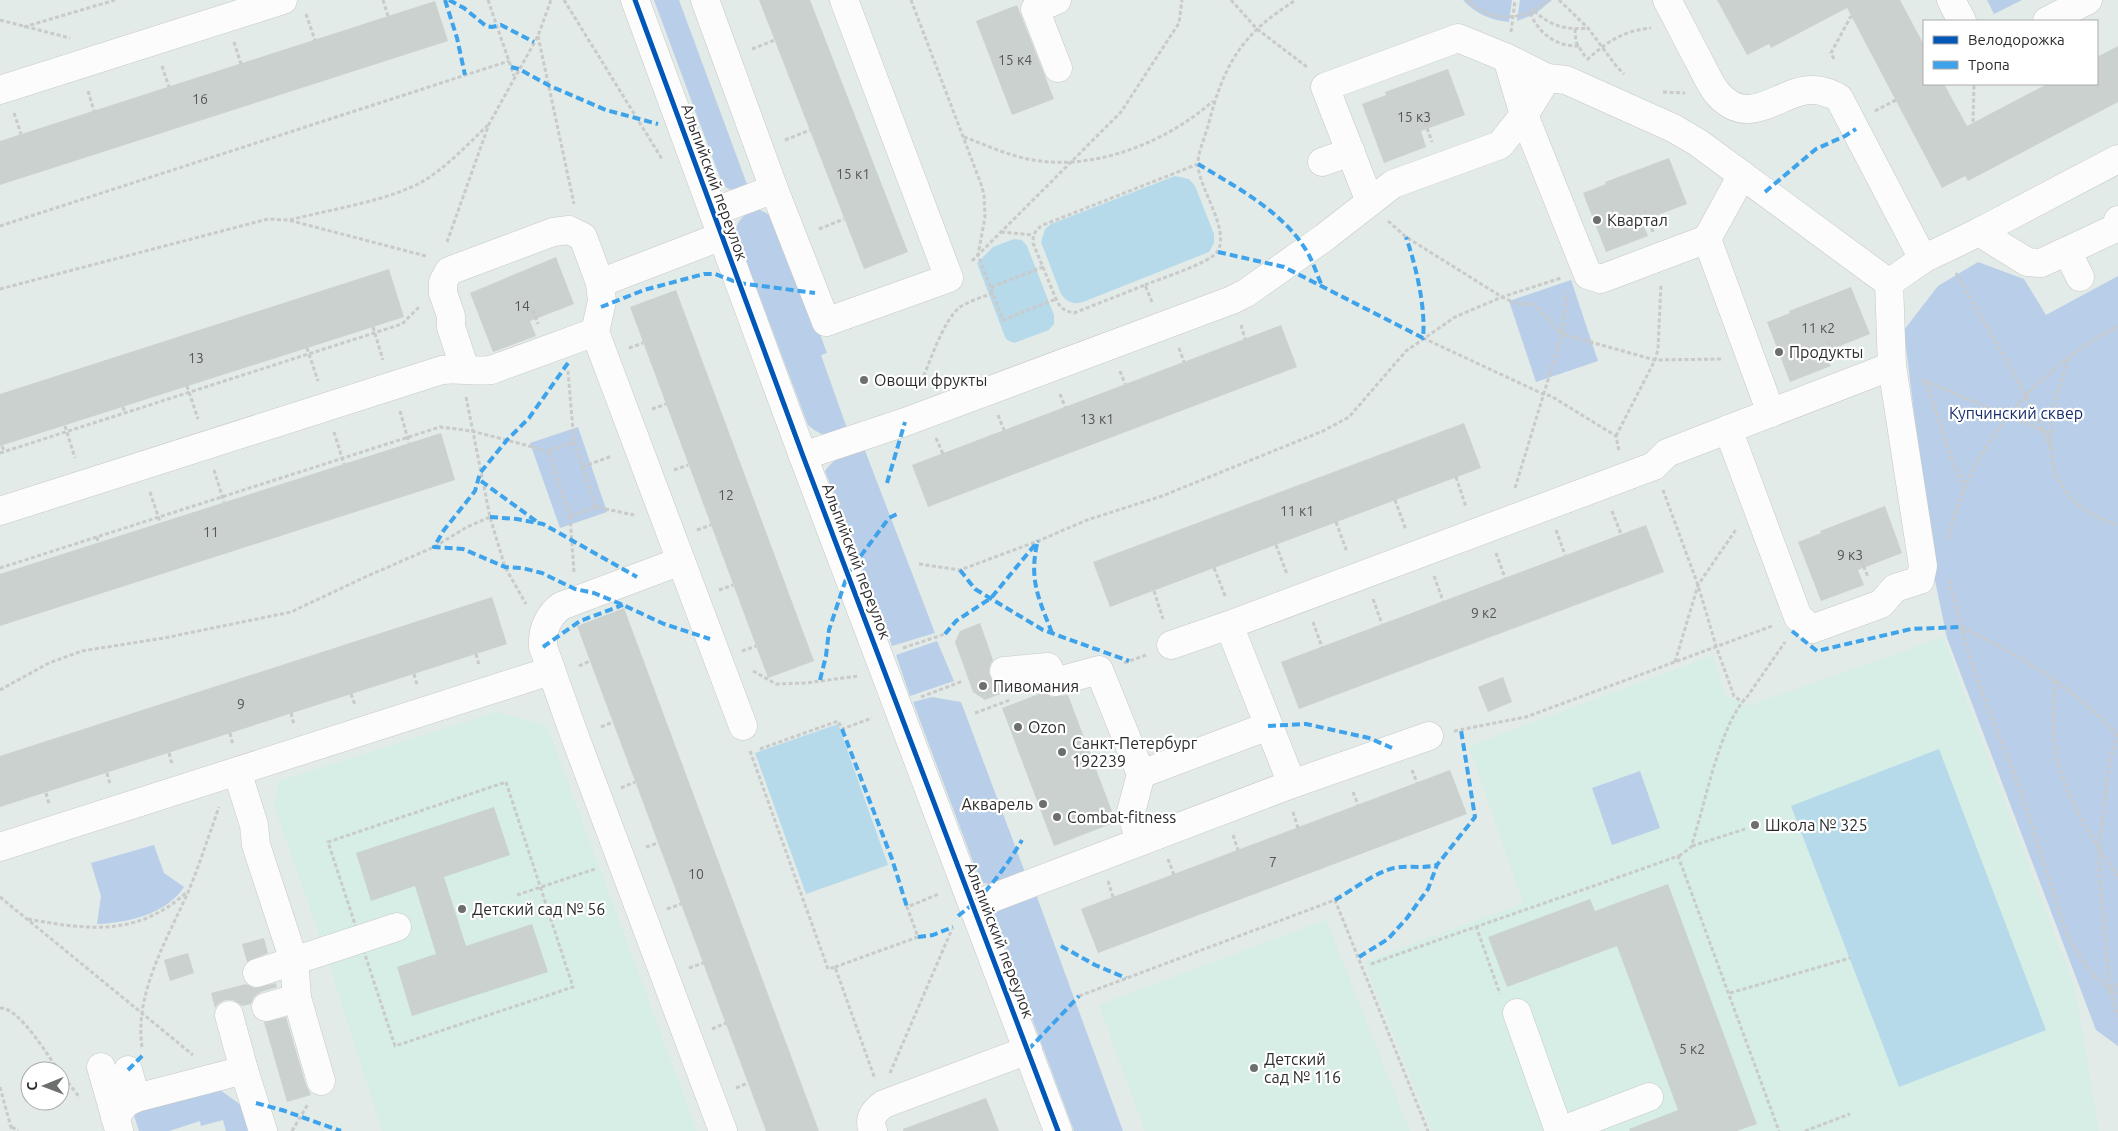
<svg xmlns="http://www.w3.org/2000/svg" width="2118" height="1131" font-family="Ubuntu,sans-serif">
  <rect width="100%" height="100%" fill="#e2ebe7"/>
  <!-- education -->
  <g fill="#d6eee5">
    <polygon points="1943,637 2075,988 2099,1131 1432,1131 1364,962 1523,903 1469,746 1712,656 1726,696 1748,706"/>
    <polygon points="497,712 547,726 697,1131 382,1131 325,951 274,806 279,781"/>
    <polygon points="1326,920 1410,1131 1145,1131 1099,1005"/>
  </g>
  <!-- green -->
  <g fill="#b9cee8">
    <path d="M 654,0 L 679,0 L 748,187 C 736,190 730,193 722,183 Z"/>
    <path d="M 1463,0 L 1512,0 L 1509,22 C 1490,20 1476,14 1463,0 Z"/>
    <polygon points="1520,0 1552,0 1535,14 1517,21"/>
    <polygon points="1987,0 2022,0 1994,14"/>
    <path d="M 760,210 L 770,215 L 779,224 L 827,353 L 821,355 L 849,434 C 830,437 823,438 808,425 L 735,231 C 739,218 746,211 760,210 Z"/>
    <polygon points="1978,262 2024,279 2046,315 2118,276 2118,1046 2096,1030 1947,638 1933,571 1904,330 1938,286"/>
    <polygon points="1571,280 1598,361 1536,382 1509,301"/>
    <polygon points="578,427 607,512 560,528 530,443"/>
    <path d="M 864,448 L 935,633 L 892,646 L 825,471 C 836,456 847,452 864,448 Z"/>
    <polygon points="937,641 954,681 910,696 896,655"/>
    <polygon points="932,697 961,702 1026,875 992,884 981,883 913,702"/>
    <polygon points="1640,771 1660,828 1612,845 1592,788"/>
    <path d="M 154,845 L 164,873 L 184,887 C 167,914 127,923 97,924 L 101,896 L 91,863 Z"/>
    <polygon points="1034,889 1123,1131 1074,1131 993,914 1001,906"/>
    <polygon points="216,1087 249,1111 255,1131 226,1131 223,1120 201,1126 200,1121 169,1131 139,1131 134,1115 143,1107"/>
  </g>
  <!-- pitch -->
  <g fill="#b7daeb">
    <path d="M 1175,176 L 1189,179 L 1195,186 L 1214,234 L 1214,243 L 1209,252 L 1083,302 C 1073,305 1067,302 1061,294 L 1041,242 L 1045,229 L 1051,224 Z"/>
    <polygon points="1014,239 1022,240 1027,246 1054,315 1054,324 1049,330 1014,343 1007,340 1005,337 977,263 993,247"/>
    <polygon points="838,724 888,865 806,894 755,753"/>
    <polygon points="1939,749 2046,1030 1899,1087 1791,806"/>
  </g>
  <!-- building -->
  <g fill="#cbd1ce">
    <polygon points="759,0 810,0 908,252 864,269"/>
    <polygon points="1717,0 1900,0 1924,45 1924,84 1944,84 1967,126 2047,84 2097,84 2097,57 2118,46 2118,102 1968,181 1965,176 1942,188 1847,8 1771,48 1769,44 1747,55"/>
    <polygon points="435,1 448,41 0,185 0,141"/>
    <polygon points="1017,5 1054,99 1012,115 976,21"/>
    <polygon points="1448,69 1465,115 1421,131 1426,147 1384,163 1362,104 1386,95 1385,92"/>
    <polygon points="1669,158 1687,204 1642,221 1648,236 1606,252 1583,193 1606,184 1605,182"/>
    <polygon points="556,257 574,304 530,321 536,336 493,352 470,293"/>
    <polygon points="389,269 404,317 0,446 0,394"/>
    <polygon points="1851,287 1870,334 1825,352 1831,366 1790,382 1767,322 1790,313 1789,311"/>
    <polygon points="676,290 814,661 768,678 630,307"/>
    <polygon points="1281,325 1297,367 928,507 912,465"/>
    <polygon points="1464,423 1481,468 1110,607 1093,562"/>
    <polygon points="441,433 455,480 0,626 0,574"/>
    <polygon points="1885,506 1902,553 1858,570 1864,585 1821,601 1798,542 1821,533 1820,531"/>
    <polygon points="1646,525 1664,572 1299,709 1281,662"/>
    <polygon points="492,597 507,644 0,807 0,756"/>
    <polygon points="624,608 819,1131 766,1131 590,661 577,626"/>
    <polygon points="980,623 993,660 990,665 989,673 992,680 997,685 1003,686 1005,692 985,700 973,692 955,642 960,631"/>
    <polygon points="1503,677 1512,702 1488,712 1478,687"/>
    <polygon points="1044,692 1052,697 1068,695 1116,822 1054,846 1002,708"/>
    <polygon points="1450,770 1467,814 1098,953 1081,909"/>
    <polygon points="494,807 510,855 444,877 466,946 532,924 548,972 412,1016 397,967 436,954 415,886 371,901 356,853"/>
    <polygon points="1668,884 1757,1124 1737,1131 1630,1131 1629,1129 1678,1110 1617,946 1507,987 1488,937 1590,899 1595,911"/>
    <polygon points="264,938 268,953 247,962 242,944"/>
    <polygon points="188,953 194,973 170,981 164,960"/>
    <polygon points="276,983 277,987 261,992 254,997 251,1004 242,1006 233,1000 225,1000 218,1004 215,1008 211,993 246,984 254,988"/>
    <polygon points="286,1017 306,1085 311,1095 287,1102 264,1022"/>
    <polygon points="986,1098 999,1131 903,1131 903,1129"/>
  </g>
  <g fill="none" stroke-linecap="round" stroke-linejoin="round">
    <defs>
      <g id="minor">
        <polyline points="635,0 803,456 1058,1131"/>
        <polyline points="705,0 774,189 826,322 949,278 844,0"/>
        <polyline points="1057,0 1035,9 1058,68"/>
        <path d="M 1667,0 C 1678,20 1688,41 1699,61 C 1705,72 1710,85 1718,94 C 1751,131 1781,88 1814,90 C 1823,90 1831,94 1839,98 L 1923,259"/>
        <polyline points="1951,0 1962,21"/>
        <polyline points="2047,21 2088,0"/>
        <polyline points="1507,58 1524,115 1588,275 1601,279 1707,239 1771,413"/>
        <polyline points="0,90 283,0"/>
        <polyline points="1322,162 1351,152"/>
        <polyline points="1370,202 1325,87 1458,38 1507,58 1547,78 1566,80 1673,128 1697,142 1889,283"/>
        <polyline points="713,212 774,189"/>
        <polyline points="1979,232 2027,262 2041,263 2116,228 2118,220"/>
        <polyline points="1707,239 1742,175"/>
        <polyline points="2067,251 2080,277"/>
        <polyline points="600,283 722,236"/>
        <polyline points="465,369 451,327 451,316 443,293 443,282 449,271 553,232 569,230 583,237 600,283 602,301 595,332 743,726"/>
        <polyline points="1728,429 1798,617 1812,629 1881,604 1895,588 1920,580 1923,566 1892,366 1889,283 1923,259 1979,232 2118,159"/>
        <polyline points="803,456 905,422 1232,300 1246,293 1325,237 1393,184 1500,145 1524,115 1547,78"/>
        <path d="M 0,511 L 442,370 C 459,368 475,372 491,370 L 595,332"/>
        <path d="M 681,561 L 561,606 C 547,617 542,630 543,647 L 575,737 L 723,1131"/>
        <polyline points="1171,645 1229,625"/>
        <polyline points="1004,671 1048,667 1055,682 1099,670 1141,774 1131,812 1140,841"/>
        <polyline points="237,771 254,825 256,845 294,961 297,998 321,1081"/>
        <polyline points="1141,774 1268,726"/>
        <polyline points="1292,784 1429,736"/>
        <polyline points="0,847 550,671"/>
        <polyline points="974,905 1292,784 1229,625 1654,466 1667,453 1892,366"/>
        <polyline points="257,973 397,927"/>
        <polyline points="266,1007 297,998"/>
        <polyline points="1517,1013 1559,1131"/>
        <polyline points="229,1015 244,1070"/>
        <polyline points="101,1067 119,1130"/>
        <polyline points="128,1070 136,1098"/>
        <polyline points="115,1117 126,1103 136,1098 244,1070 263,1131"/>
        <path d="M 873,1131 C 868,1119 874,1111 884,1104 L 1028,1050"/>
        <polyline points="1560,1131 1649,1097"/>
      </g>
    </defs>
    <!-- minor casing -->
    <use href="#minor" stroke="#c8c8c7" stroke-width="29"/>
    <!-- path -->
    <g stroke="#c9cac9" stroke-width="3" stroke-dasharray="4 2.5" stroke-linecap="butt">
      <polyline points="383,0 388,16"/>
      <polyline points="488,0 514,76"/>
      <polyline points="564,0 662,159"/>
      <polyline points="911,0 981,184 984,195 985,217 978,255 1003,320 1056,299"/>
      <polyline points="1231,0 1257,29 1307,67"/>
      <path d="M 1468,0 C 1490,24 1525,21 1548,0"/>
      <polyline points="1559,0 1588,28 1617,67 1624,74"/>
      <path d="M 1534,11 C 1551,26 1565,30 1587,28"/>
      <path d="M 1530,13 C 1539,33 1556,47 1579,46"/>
      <polyline points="306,14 315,40"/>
      <polyline points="0,20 70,38"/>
      <polyline points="24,27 115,0"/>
      <polyline points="1575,29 1576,42 1586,58"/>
      <polyline points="1511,32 1515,0"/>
      <polyline points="538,36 574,204"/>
      <polyline points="234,42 241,64"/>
      <polyline points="752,49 775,40"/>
      <polyline points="1834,59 1831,53 1851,16"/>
      <path d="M 1587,60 C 1606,42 1625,30 1651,28"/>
      <polyline points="162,66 169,87"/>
      <polyline points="88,91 94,111"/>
      <polyline points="1663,92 1685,93"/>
      <polyline points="1875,111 1896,100"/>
      <polyline points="14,113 21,134"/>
      <polyline points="1425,122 1432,142"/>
      <polyline points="1973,122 1974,84"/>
      <path d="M 964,137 C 986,145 1009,156 1033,160 C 1095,171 1167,142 1213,101"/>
      <polyline points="785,140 810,130"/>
      <polyline points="1645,210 1653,232"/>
      <path d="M 290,220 C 331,209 390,201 425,180 C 449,165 469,143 489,124"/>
      <polyline points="1388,221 1406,237 1502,297 1517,304 1534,304 1562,334 1655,360 1722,359"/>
      <polyline points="0,226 509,61"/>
      <polyline points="819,229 844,219"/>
      <polyline points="1001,232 1033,235"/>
      <polyline points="447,242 489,124 538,36 551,0"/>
      <polyline points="972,261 1121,112 1179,23 1182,0"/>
      <polyline points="1956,273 2020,384 2039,421 2051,448"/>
      <path d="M 1145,285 C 1159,279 1210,263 1217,252 C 1231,232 1200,190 1198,166 C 1197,154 1205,137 1208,126 C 1224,64 1241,34 1296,0"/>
      <polyline points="991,287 1043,267"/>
      <polyline points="0,289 268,219 288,220 426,256"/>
      <path d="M 1152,302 L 1145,285 L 1074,313 C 1064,311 1060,308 1056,299 L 1033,243 C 1033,234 1035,230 1043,225 L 1198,164"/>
      <polyline points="533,310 538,324"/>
      <polyline points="1241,325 1245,339"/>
      <polyline points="373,327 383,360"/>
      <polyline points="1423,338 1543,394 1551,396 1616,436 1619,451"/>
      <polyline points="1828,341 1835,359"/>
      <polyline points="307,348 318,381"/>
      <polyline points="629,348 643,343"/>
      <polyline points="1179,348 1184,362"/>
      <path d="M 2068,359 C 2063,376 2057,393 2053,410 C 2051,417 2052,425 2051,433 C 2049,485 2071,508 2118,526"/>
      <polyline points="568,371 574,442"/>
      <polyline points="1120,371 1125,384"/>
      <polyline points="1923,380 2051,434"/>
      <polyline points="1926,382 1953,463 1964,486"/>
      <polyline points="187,386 198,419"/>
      <path d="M 919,388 C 928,367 943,320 960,307 C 969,301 983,297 993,293"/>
      <polyline points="1060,394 1065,407"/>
      <polyline points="466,397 490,517 505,567 526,604"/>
      <polyline points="123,407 125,413"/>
      <polyline points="652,409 666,404"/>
      <polyline points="400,411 409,443"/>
      <polyline points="998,415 1004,430"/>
      <polyline points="65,426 75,458"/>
      <polyline points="334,432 344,464"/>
      <polyline points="1616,436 1655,360 1658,349 1661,284"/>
      <polyline points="936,438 943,454"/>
      <polyline points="2,446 4,451"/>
      <polyline points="0,453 402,324 419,307"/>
      <polyline points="582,467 612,456"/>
      <polyline points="214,470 224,502"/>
      <polyline points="674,470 688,465"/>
      <polyline points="1456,477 1466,507"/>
      <polyline points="1515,488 1562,334 1567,292"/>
      <polyline points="1663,490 1698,585 1716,646 1734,696 1742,702"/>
      <polyline points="150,492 160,522"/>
      <polyline points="1395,500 1406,530"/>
      <polyline points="596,507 574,442 548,451 570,516 596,507 634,515"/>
      <polyline points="1612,511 1621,534"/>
      <polyline points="570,516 574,572"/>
      <polyline points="1336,522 1347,552"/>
      <polyline points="697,530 711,525"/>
      <polyline points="1556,530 1565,555"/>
      <polyline points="97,537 98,542"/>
      <path d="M 1948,539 C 1969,447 2034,370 2118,326"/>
      <polyline points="1276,545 1287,574"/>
      <polyline points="1496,553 1505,578"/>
      <polyline points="1861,560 1868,577"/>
      <polyline points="919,564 960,570 1038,541 1087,520 1162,496 1323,431 1349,417 1406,351 1455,317 1502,297 1561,278"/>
      <polyline points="0,568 440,427 472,431 548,451"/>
      <polyline points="1214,568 1226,598"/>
      <polyline points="1434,576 1443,601"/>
      <polyline points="1949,580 1967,648 1987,706 2022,794 2067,936 2092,974 2118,995"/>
      <polyline points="719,590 733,585"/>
      <polyline points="1154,591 1163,619"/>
      <polyline points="1373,599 1382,624"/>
      <polyline points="1313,622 1322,647"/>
      <path d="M 1961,627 C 2018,654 2075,688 2117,735"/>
      <polyline points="903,648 945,634"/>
      <polyline points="742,651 756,646"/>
      <polyline points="476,654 479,665"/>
      <polyline points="1675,662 1698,585 1737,528"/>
      <polyline points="1124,663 1146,655"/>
      <polyline points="579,666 590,661"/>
      <polyline points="753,671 776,684 806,683 858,676"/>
      <polyline points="414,674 417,685"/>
      <path d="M 2055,680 C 2055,702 2052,725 2055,746 C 2062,795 2091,836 2118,877"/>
      <polyline points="0,690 49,663 82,651 164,638 291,612 363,578 434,547 467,527 490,517"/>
      <polyline points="351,694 355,705"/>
      <polyline points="921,697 963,681"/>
      <polyline points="291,713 294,725"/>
      <polyline points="975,713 1010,700"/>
      <polyline points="601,727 613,722"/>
      <polyline points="1454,731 1526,717 1772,626"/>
      <polyline points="230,733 233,745"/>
      <polyline points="2118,733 2109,763 2099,848 2100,882 2110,990 2118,1017"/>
      <polyline points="760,749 838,721 842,729 872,718"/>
      <polyline points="750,751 828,969 835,967 875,1079"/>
      <polyline points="169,753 172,764"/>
      <polyline points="1412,770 1417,783"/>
      <polyline points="107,773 110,784"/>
      <polygon points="506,782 573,987 395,1046 328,842"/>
      <polyline points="621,788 635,782"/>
      <polyline points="1353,792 1358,805"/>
      <polyline points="46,793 49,804"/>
      <polyline points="1293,812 1298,828"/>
      <polyline points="1233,835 1238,850"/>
      <polyline points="1692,846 1745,829"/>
      <polyline points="646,847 658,843"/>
      <path d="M 1679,856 L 1691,847 C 1705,806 1719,725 1747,697 L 1785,642"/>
      <polyline points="1168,859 1174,875"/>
      <polyline points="1108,881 1113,897"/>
      <polyline points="517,895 595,869"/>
      <polyline points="0,897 193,1055"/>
      <polyline points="667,909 681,904"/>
      <path d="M 28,919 C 87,930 138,937 187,892"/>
      <polyline points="1476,926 1500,994"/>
      <path d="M 1371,964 C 1473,927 1576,893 1678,856 L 1779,1131"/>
      <polyline points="835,967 918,937 907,907 939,894"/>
      <polyline points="689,968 703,963"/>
      <polyline points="2110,990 2118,984"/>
      <polyline points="1730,993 1850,958"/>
      <polyline points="1079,996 1335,900 1428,1131"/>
      <path d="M 0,1008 C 19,1007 48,1056 59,1071"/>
      <polyline points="712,1029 726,1023"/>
      <path d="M 142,1047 C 134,993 168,938 189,890 C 200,863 209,835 219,807"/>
      <polyline points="60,1072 80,1098"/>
      <polyline points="890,1073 952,929"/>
      <polyline points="0,1087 12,1131"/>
      <polyline points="736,1088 748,1083"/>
      <polyline points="12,1127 18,1131"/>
      <polyline points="292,1131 308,1104"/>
      <polyline points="1805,1131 1850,1114"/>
    </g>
    <!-- minor -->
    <use href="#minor" stroke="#fbfcfb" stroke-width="28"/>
    <!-- quiet -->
    <g stroke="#3ea3eb" stroke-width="4" stroke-dasharray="8 4" stroke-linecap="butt">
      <polyline points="445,0 457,38 465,75"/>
      <polyline points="449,0 464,8 486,26 492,27 501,25 534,42"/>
      <polyline points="511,67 519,69 550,86 606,110 658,124"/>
      <path d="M 1198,164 C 1236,187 1282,211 1306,250 C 1313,261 1317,275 1322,286"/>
      <polyline points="1765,192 1816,149 1845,136 1856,129"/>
      <path d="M 1218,252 L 1284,267 L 1423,338 C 1426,308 1416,266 1406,237"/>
      <polyline points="601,307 644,290 704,274 715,274 739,283 815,293"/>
      <polyline points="568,363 529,418 507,440 480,473 475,491 444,530 434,547 463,549 505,567 522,568 542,573 575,589 594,593 623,605 664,624 710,639"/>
      <polyline points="481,481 536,521"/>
      <polyline points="887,483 905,422"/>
      <polyline points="490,517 517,519 543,524 637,577"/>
      <path d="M 1037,544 C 1029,581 1039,599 1052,633"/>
      <polyline points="960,570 975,589 1043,630 1129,661"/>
      <polyline points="1792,631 1817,651 1911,629 1961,627"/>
      <polyline points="945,634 956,621 991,598 1038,541"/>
      <polyline points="543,647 580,621 623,605"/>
      <polyline points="820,680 826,656 829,630 848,573 889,518 899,513"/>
      <polyline points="1268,726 1306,724 1369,738 1392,748"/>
      <polyline points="842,729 892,859 907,907"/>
      <path d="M 1335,900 C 1352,890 1376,872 1394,868 C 1409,865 1423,869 1437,865"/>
      <path d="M 958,916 C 985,896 1005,869 1022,840"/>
      <polyline points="918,937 933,935 953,927"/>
      <polyline points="1061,946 1095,965 1126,978"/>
      <polyline points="1359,957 1388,939 1407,918 1428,889 1437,865 1475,817 1461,730"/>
      <polyline points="1028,1050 1079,996"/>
      <polyline points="128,1070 143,1055"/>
      <polyline points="256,1103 282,1110 341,1131"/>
    </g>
    <defs>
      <polyline id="cycleway" points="635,0 803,456 1058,1131"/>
    </defs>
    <!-- cycleway casing -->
    <use href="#cycleway" stroke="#fff" stroke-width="8"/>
    <!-- cycleway -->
    <use href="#cycleway" stroke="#0057b8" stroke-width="5"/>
  </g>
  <!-- markers -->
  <g fill="#6c6f6d" stroke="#fff" stroke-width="2">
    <circle cx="1597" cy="220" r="5"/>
    <circle cx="1779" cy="352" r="5"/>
    <circle cx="864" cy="380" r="5"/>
    <circle cx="983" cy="686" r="5"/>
    <circle cx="1018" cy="727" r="5"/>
    <circle cx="1062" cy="752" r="5"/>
    <circle cx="1043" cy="804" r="5"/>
    <circle cx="1057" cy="817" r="5"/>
    <circle cx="1755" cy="825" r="5"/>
    <circle cx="462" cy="909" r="5"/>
    <circle cx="1254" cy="1068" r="5"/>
  </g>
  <g text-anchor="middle" stroke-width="4.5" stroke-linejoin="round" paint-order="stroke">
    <!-- number labels -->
    <g font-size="14" fill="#565756">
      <text x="1015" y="65">15 к4</text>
      <text x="200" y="104">16</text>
      <text x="1414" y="122">15 к3</text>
      <text x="853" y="179">15 к1</text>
      <text x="522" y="311">14</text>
      <text x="1818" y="333">11 к2</text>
      <text x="196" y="363">13</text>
      <text x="1097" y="424">13 к1</text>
      <text x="726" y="500">12</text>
      <text x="1297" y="516">11 к1</text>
      <text x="211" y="537">11</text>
      <text x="1850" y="560">9 к3</text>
      <text x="1484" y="618">9 к2</text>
      <text x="241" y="709">9</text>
      <text x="1273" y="867">7</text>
      <text x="696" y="879">10</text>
      <text x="1692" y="1054">5 к2</text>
    </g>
    <!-- street labels -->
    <g font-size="16" fill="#2c2c2c" stroke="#fff">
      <text transform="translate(715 182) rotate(70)" y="6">Альпийский переулок</text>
      <text transform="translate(857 561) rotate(69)" y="6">Альпийский переулок</text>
      <text transform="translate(1000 940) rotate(69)" y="6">Альпийский переулок</text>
    </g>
    <!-- poi labels -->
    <g font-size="16" fill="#2c2c2c" stroke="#fff" text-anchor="start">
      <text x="1607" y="226">Квартал</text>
      <text x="1789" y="358">Продукты</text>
      <text x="874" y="386">Овощи фрукты</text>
      <text x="993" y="692">Пивомания</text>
      <text x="1028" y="733">Ozon</text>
      <text x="1072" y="749">Санкт-Петербург<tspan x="1072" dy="18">192239</tspan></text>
      <text x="1033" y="810" text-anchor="end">Акварель</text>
      <text x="1067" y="823">Combat-fitness</text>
      <text x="1765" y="831">Школа № 325</text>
      <text x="472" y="915">Детский сад № 56</text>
      <text x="1264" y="1065">Детский<tspan x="1264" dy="18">сад № 116</tspan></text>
    </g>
    <!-- park labels -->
    <g font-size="16" fill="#172d6f" stroke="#fff">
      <text x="2016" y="419">Купчинский сквер</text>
    </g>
  </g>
  <!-- legend -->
  <rect x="1923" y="20" width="175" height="65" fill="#ffffff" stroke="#ababab"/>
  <rect x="1933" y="36" width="25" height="8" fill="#0057b8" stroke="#ababab"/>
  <text x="1968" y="45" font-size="15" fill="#2c2c2c">Велодорожка</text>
  <rect x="1933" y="61" width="25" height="8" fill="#3ea3eb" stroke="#ababab"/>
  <text x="1968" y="70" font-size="15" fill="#2c2c2c">Тропа</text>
  <!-- north arrow -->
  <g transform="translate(45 1086) rotate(269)"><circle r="24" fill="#ffffff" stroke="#ababab"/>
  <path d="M0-4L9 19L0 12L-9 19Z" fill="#6c6f6d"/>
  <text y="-8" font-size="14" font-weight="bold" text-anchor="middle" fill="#2c2c2c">С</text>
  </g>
</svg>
